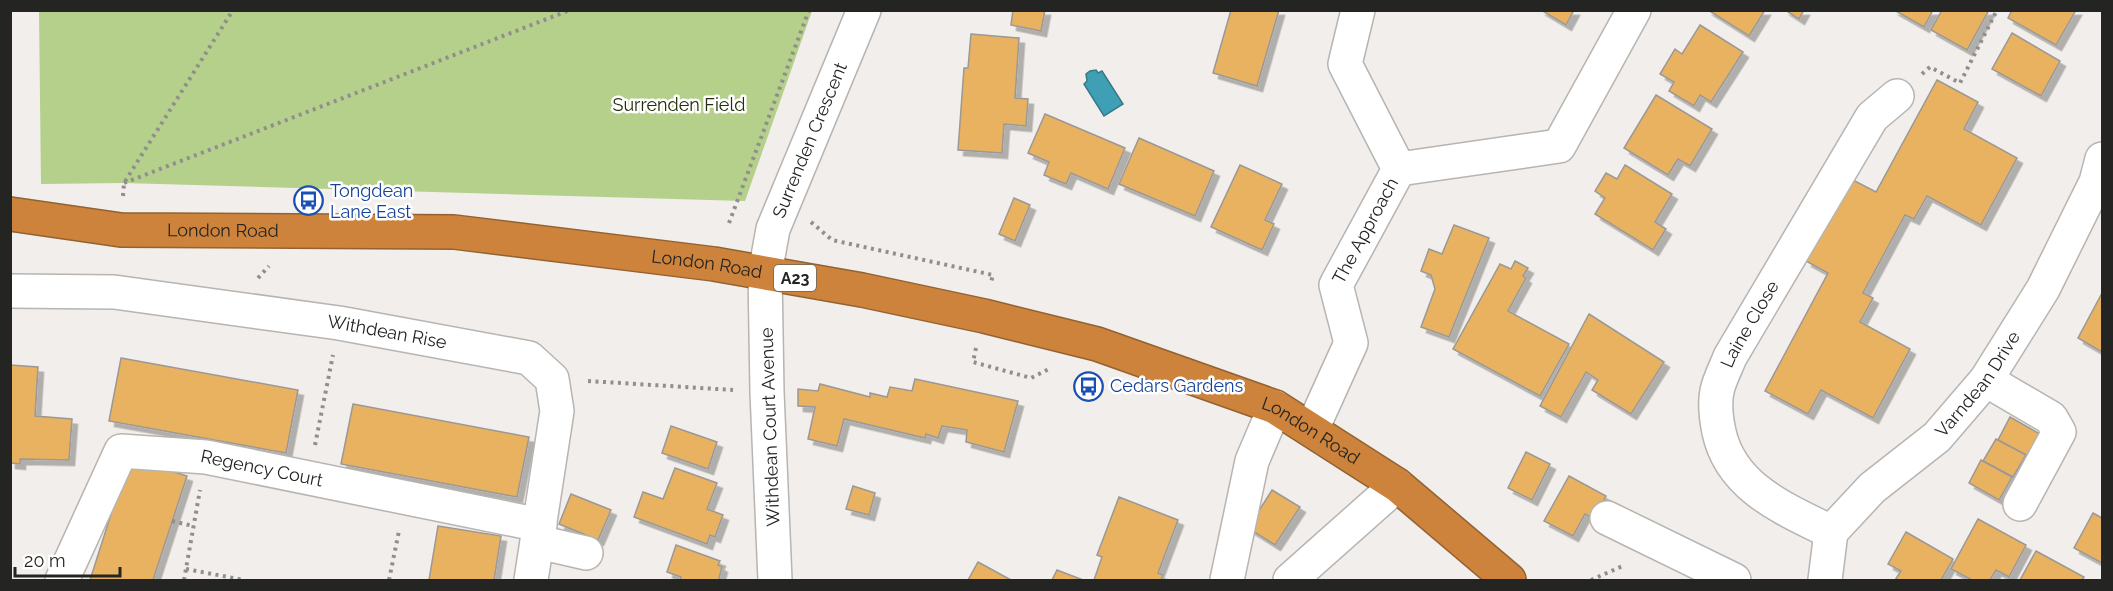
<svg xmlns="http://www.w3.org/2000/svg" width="2113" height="591" font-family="Raleway,sans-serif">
  <defs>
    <filter id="shadow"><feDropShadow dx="5.5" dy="5.5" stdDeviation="0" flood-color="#0004"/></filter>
  </defs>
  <rect width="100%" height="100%" fill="#f1eeeb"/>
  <!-- green -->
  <polygon fill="#b4d08b" points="39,11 39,10 812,11 745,201 124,183 41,184"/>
  <!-- water -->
  <polygon fill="#3f9fb4" stroke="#377a88" stroke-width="1.5" points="1096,70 1098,73 1102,71 1123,104 1104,116 1084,84 1087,81 1086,74 1090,71"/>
  <!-- building -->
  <g fill="#e8b261" stroke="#9b9895" stroke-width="1.5" filter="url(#shadow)">
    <polygon points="1013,10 1045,10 1041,31 1011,25"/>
    <polygon points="1231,10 1279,10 1257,86 1213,73"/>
    <polygon points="1541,10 1574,10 1566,25"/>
    <polygon points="1708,10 1765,10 1749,36"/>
    <polygon points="1785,10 1804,10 1799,19"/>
    <polygon points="1894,10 1933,10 1924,27"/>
    <polygon points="1942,10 1989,10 1967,50 1931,30"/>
    <polygon points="2012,10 2076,10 2056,45 2008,18"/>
    <polygon points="1700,25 1743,52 1711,102 1700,95 1694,106 1669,91 1674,82 1660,74 1675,49 1682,54"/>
    <polygon points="2012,33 2060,61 2041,96 1992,69"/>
    <polygon points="971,34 1019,38 1015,98 1028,99 1026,126 1004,124 1002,153 958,150 964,68 968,68"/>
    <polygon points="1937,80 1978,102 1964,129 2017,158 1981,225 1927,196 1914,219 1905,215 1863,293 1873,298 1860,322 1910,349 1873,418 1821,390 1808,414 1765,391 1828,273 1806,261 1851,179 1876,192"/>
    <polygon points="1656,95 1712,129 1690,166 1678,159 1668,175 1624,148"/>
    <polygon points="1045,114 1125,148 1108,189 1071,173 1066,184 1044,175 1049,162 1028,153"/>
    <polygon points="1139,138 1214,171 1195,216 1119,184"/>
    <polygon points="1240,165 1282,184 1265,220 1274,224 1262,250 1211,227"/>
    <polygon points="1625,165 1672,194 1655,222 1666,229 1653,250 1595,214 1605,198 1595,191 1606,173 1617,179"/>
    <polygon points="1014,198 1030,205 1015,241 999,234"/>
    <polygon points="1454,225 1489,238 1449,337 1421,327 1435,289 1431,275 1421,271 1429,249 1442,254"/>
    <polygon points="1515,261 1528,268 1523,276 1526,278 1508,311 1569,344 1540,396 1453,349 1500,264 1511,269"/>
    <polygon points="2102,293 2102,352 2078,338"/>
    <polygon points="1589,314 1664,362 1631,414 1592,390 1598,380 1586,372 1561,417 1540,406"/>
    <polygon points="121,358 298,390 286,453 109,421"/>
    <polygon points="10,365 38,367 35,416 72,419 69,460 20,459 20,464 10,463"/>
    <polygon points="915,379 1018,401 1004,452 966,442 967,430 942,426 938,438 926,434 925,438 844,419 837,446 808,439 815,407 798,406 798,389 818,391 820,384 870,397 870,393 887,397 890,387 912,391"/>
    <polygon points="353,404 529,437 517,497 341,464"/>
    <polygon points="2010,417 2040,434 2028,456 1998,440"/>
    <polygon points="671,426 717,442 708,469 662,453"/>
    <polygon points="1996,439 2026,455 2013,477 1983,461"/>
    <polygon points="1526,452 1550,464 1532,500 1508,488"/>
    <polygon points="129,458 187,476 153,580 90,580"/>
    <polygon points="1981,460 2012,477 1999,500 1969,483"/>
    <polygon points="675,468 717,483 707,509 723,515 715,537 710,535 707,544 634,517 643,492 663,499"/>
    <polygon points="1569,476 1606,496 1594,519 1585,514 1573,536 1544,521"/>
    <polygon points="853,486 875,493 869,515 846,509"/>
    <polygon points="1272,490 1300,507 1275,545 1248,528"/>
    <polygon points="571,494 611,510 598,540 559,524"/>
    <polygon points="1119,497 1178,520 1158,573 1163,575 1161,580 1094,580 1102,557 1097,555"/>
    <polygon points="2093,513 2102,518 2102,563 2074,548"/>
    <polygon points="1978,519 2026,545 2009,577 1996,570 1990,580 1972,580 1951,569"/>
    <polygon points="438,526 501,536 494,580 429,580"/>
    <polygon points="1906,532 1953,559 1941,580 1895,580 1901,571 1888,564"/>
    <polygon points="676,545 720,561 718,565 722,567 719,578 722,580 680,580 681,577 667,572"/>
    <polygon points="2036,551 2084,577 2082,580 2020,580"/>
    <polygon points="978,562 1011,580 968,580"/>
    <polygon points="1057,570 1083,580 1052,580"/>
  </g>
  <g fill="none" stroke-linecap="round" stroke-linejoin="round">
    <defs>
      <g id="minor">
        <polyline points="1358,10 1345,64 1399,169 1559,146 1634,10"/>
        <path id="s1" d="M 10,291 L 114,292 L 339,323 L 529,358 L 552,379 L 557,411 L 531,580"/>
        <polyline points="1986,380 2051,418 2059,432 2020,504"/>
        <path id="s2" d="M 1312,429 L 1351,343 L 1336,285 L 1399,169"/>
        <polyline points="1607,518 1734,580"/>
        <path id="s3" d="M 1831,532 C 1785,509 1731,488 1719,432 C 1716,418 1714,401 1718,387 C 1721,377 1726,367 1730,357 L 1872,117 L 1897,96"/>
        <polyline points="538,542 586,553"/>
        <path id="s4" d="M 62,580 L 121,451 L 206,457 L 540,525"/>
        <path id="s5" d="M 775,580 L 767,392 L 765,273 L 773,229 L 864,10"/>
        <polyline points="1227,580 1252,461 1275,407"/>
        <polyline points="1290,580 1397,485"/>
        <path id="s6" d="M 1825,580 L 1831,532 L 1872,488 L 1937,437 L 1986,380 L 2043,289 L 2096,182 L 2102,159"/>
      </g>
      <g id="highway">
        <path id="s7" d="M 10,214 L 121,230 L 454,232 L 714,264 L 862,290 L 984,316 L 1097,344 L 1275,407 L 1397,485 L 1509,580"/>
      </g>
    </defs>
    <!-- minor casing -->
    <use href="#minor" stroke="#b7b4b1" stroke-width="36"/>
    <!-- highway casing -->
    <use href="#highway" stroke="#926232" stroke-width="36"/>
    <!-- path -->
    <g stroke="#918f8d" stroke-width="4" stroke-dasharray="3 4.5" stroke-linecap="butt">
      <polyline points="1922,74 1930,67 1960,83 1997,10"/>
      <polyline points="124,183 570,10"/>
      <polyline points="123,196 124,183 233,10"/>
      <polyline points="811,222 832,240 993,275 991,282"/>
      <polyline points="729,223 809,10"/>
      <polyline points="258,278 269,266"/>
      <polyline points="976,348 973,362 1031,378 1051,368"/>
      <polyline points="588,381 733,390"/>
      <polyline points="315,445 333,355"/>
      <polyline points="172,521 193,526"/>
      <polyline points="186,569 244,580"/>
      <polyline points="184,580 200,490"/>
      <polyline points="389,580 399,531"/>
      <polyline points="1591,580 1625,565"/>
    </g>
    <!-- minor -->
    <use href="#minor" stroke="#fff" stroke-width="33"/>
    <!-- highway -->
    <use href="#highway" stroke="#cd833b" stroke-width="33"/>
  </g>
  <!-- icons -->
  <defs>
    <symbol id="bus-ring" viewBox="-11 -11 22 22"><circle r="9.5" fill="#fff" stroke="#1a4fb4" stroke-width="1.5"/><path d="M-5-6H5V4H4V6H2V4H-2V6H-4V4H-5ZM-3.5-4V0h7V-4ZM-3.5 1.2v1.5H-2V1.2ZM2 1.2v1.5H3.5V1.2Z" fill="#1a4fb4"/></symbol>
  </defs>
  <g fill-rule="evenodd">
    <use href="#bus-ring" x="292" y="184" width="33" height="33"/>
    <use href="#bus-ring" x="1072" y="370" width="33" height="33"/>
  </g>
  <g text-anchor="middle" stroke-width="5" stroke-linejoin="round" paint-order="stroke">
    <!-- shield labels -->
    <rect fill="#fff" stroke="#666664" stroke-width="1.5" x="774" y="265" width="42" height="26" rx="4.5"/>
    <g font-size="16" font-weight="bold" fill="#242422">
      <text x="795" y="284">A23</text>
    </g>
    <!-- park labels -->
    <g font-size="18" fill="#222e0a" stroke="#fff">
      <text x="679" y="111">Surrenden Field</text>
    </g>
    <!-- street labels -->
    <g font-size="18" fill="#242422" stroke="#fff">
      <text dy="6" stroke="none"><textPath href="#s5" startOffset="448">Surrenden Crescent</textPath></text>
      <text dy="6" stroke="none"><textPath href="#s7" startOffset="214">London Road</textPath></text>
      <text dy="6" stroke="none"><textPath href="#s2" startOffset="216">The Approach</textPath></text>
      <text dy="6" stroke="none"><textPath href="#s7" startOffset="700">London Road</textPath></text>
      <text dy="6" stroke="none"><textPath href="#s3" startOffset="272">Laine Close</textPath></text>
      <text dy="6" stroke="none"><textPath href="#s1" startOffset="380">Withdean Rise</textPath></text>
      <text dy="6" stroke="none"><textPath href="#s6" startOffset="258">Varndean Drive</textPath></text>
      <text transform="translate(770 427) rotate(-92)" y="6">Withdean Court Avenue</text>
      <text dy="6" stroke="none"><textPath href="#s7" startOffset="1330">London Road</textPath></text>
      <text dy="6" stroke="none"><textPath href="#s4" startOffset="284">Regency Court</textPath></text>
    </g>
    <!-- transit labels -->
    <g font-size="18" fill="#164399" stroke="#fff" text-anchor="start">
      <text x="330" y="197">Tongdean<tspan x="330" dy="21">Lane East</tspan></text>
      <text x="1110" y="392">Cedars Gardens</text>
    </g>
  </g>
  <!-- border -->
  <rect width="2113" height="591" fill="none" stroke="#242422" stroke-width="24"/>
  <!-- scale -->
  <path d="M15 567v9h105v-9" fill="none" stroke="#242422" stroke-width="3"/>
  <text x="24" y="567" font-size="18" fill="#242422" stroke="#ffffff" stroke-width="4.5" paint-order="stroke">20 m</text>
</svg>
